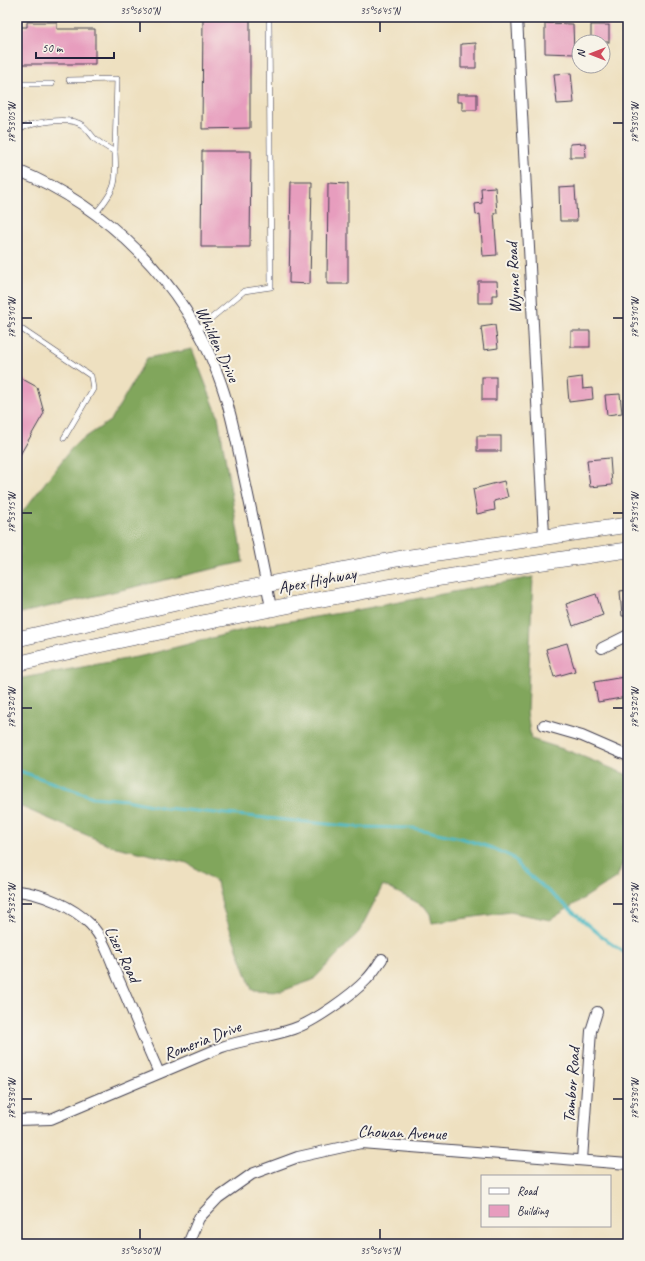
<svg xmlns="http://www.w3.org/2000/svg" width="645" height="1261" font-family="Caveat,sans-serif">
  <rect width="100%" height="100%" fill="#f7f3e8"/>
  <filter id="ink" filterUnits="userSpaceOnUse"><feTurbulence type="fractalNoise" baseFrequency=".025" numOctaves="2"/><feDisplacementMap in="SourceGraphic" scale="8" xChannelSelector="R" yChannelSelector="G"/><feConvolveMatrix kernelMatrix="1 2 1 2 8 2 1 2 1" color-interpolation-filters="sRGB"/></filter>
  <filter id="wash" filterUnits="userSpaceOnUse"><feTurbulence type="fractalNoise" baseFrequency=".012" numOctaves="4" result="noise"/><feDisplacementMap in="SourceGraphic" scale="16" xChannelSelector="R" yChannelSelector="G"/><feGaussianBlur stdDeviation="0.9" result="paint"/><feColorMatrix in="noise" values="0 0 0 0 0 0 0 0 0 0 0 0 0 0 0 0 0 1.4 0 .05"/><feComposite in="paint" operator="in"/></filter>
  <g filter="url(#wash)">
    <rect width="100%" height="100%" fill="#eee0c0"/>
    <!-- forest -->
    <g fill="#81a65b" stroke="#52644b">
      <polygon points="192,349 218,416 243,562 17,614 17,519 74,445 111,420 147,358"/>
      <polygon points="533,577 527,712 531,739 569,751 628,775 628,850 617,877 550,920 510,912 432,923 430,914 424,906 383,885 359,932 313,980 282,991 252,990 223,909 217,882 187,863 112,846 17,805 17,679 142,656 258,626 346,612"/>
    </g>
    <g fill="none" stroke-linecap="round" stroke-linejoin="round">
      <!-- stream -->
      <polyline stroke="#47b6c0" stroke-width="3" points="17,770 93,797 127,800 165,808 357,827 413,828 461,838 492,848 512,857 522,869 606,940 628,955"/>
    </g>
    <g id="blocks">
      <!-- building -->
      <g fill="#e79dbe">
        <polygon points="203,17 250,17 250,128 202,129"/>
        <polygon points="27,22 57,22 57,29 95,29 95,64 17,64 17,27 27,27"/>
        <polygon points="545,23 573,24 574,54 545,53"/>
        <rect x="591" y="25" width="18" height="17"/>
        <polygon points="476,43 476,68 461,68 461,44"/>
        <polygon points="571,73 574,103 557,104 554,74"/>
        <polygon points="457,94 477,94 477,110 462,110 462,102 457,102"/>
        <polygon points="585,143 586,157 570,157 570,144"/>
        <polygon points="202,151 251,151 250,247 201,247"/>
        <polygon points="291,182 312,182 310,284 289,283"/>
        <polygon points="328,183 348,184 348,284 327,284"/>
        <polygon points="495,187 497,213 494,213 497,255 483,256 480,214 476,215 475,204 482,203 481,188"/>
        <polygon points="575,187 577,221 560,221 559,188"/>
        <polygon points="478,281 497,281 498,295 492,295 492,303 478,303"/>
        <polygon points="495,325 498,348 484,350 481,327"/>
        <rect x="571" y="331" width="19" height="16"/>
        <polygon points="17,376 37,387 44,413 17,460"/>
        <rect x="482" y="377" width="14" height="23"/>
        <polygon points="582,377 583,389 592,388 593,399 569,402 567,379"/>
        <polygon points="620,394 622,413 607,415 605,395"/>
        <rect x="477" y="436" width="24" height="15"/>
        <polygon points="610,458 612,485 590,487 587,460"/>
        <polygon points="504,481 508,497 494,501 495,510 477,514 473,489"/>
        <polygon points="628,590 628,616 622,616 620,591"/>
        <polygon points="596,594 603,615 573,626 566,604"/>
        <polygon points="567,643 575,671 554,677 546,649"/>
        <polygon points="624,677 627,697 598,702 594,682"/>
      </g>
    </g>
  </g>
  <g filter="url(#ink)">
    <use href="#blocks" fill-opacity="0" stroke="#413e4f" stroke-width="1"/>
    <g fill="none" stroke-linecap="round" stroke-linejoin="round">
      <defs>
        <g id="service">
          <polyline points="69,80 117,79 115,152"/>
          <polyline points="17,84 52,84"/>
          <path d="M 17,131 C 30,122 69,116 82,125 C 87,128 91,135 95,139 C 101,144 108,148 115,152 C 117,184 116,189 95,214"/>
          <polyline points="17,326 91,376 93,389 64,438"/>
          <polyline points="197,330 244,291 271,287 269,22"/>
        </g>
        <g id="minor">
          <polyline points="517,17 544,536"/>
          <path d="M 17,170 C 108,207 184,283 218,375 C 231,409 237,445 245,481 C 254,523 263,565 271,608"/>
          <polyline points="602,648 628,635"/>
          <polyline points="544,725 582,736 628,756"/>
          <path d="M 17,891 C 42,893 73,907 90,924 C 104,938 111,961 118,978 C 132,1010 145,1042 159,1073"/>
          <path d="M 17,1120 L 51,1119 L 222,1047 C 245,1039 270,1037 293,1029 C 314,1022 352,995 367,979 C 373,973 377,966 382,959"/>
          <polyline points="582,1160 591,1031 597,1012"/>
          <polyline points="188,1244 199,1218 218,1198 252,1174 298,1157 361,1143 628,1164"/>
        </g>
        <g id="primary">
          <polyline points="17,639 203,597 397,559 628,525"/>
          <path d="M 17,664 C 64,652 112,642 160,632 C 315,598 471,571 628,550"/>
        </g>
      </defs>
      <!-- service casing -->
      <use href="#service" stroke="#413e4f" stroke-width="6"/>
      <!-- minor casing -->
      <use href="#minor" stroke="#413e4f" stroke-width="12"/>
      <!-- primary casing -->
      <use href="#primary" stroke="#413e4f" stroke-width="16"/>
      <!-- service -->
      <use href="#service" stroke="#fff" stroke-width="5"/>
      <!-- minor -->
      <use href="#minor" stroke="#fff" stroke-width="10"/>
      <!-- primary -->
      <use href="#primary" stroke="#fff" stroke-width="15"/>
    </g>
  </g>
  <!-- ticks -->
  <path fill="none" stroke="#22223b" stroke-width="1.5" d="M 140,22 L 140,32M 380,22 L 380,32M 22,123 L 32,123M 613,123 L 623,123M 22,318 L 32,318M 613,318 L 623,318M 22,513 L 32,513M 613,513 L 623,513M 22,708 L 32,708M 613,708 L 623,708M 22,904 L 32,904M 613,904 L 623,904M 22,1099 L 32,1099M 613,1099 L 623,1099M 140,1229 L 140,1239M 380,1229 L 380,1239"/>
  <g text-anchor="middle" stroke-width="4" stroke-linejoin="round" paint-order="stroke">
    <!-- street labels -->
    <g font-size="17" fill="#22223b" stroke="#f7f3e8">
      <text transform="translate(513 278) rotate(-93)" y="6">Wynne Road</text>
      <text transform="translate(218 344) rotate(65)" y="6">Whilden Drive</text>
      <text transform="translate(317 580) rotate(-11)" y="6">Apex Highway</text>
      <text transform="translate(123 954) rotate(64)" y="6">Lizer Road</text>
      <text transform="translate(202 1040) rotate(-21)" y="6">Romeria Drive</text>
      <text transform="translate(571 1085) rotate(-86)" y="6">Tambor Road</text>
      <text transform="translate(402 1132) rotate(2)" y="6">Chowan Avenue</text>
    </g>
  </g>
  <!-- margin -->
  <rect width="645" height="1261" fill="none" stroke="#f7f3e8" stroke-width="44"/>
  <!-- legend -->
  <rect x="481" y="1175" width="130" height="52" fill="#f7f3e8" stroke="#a29fa3"/>
  <rect x="489" y="1188" width="20" height="6" fill="#ffffff" stroke="#a29fa3"/>
  <text x="517" y="1195" font-size="12" fill="#22223b">Road</text>
  <rect x="489" y="1205" width="20" height="12" fill="#e79dbe" stroke="#a29fa3"/>
  <text x="517" y="1215" font-size="12" fill="#22223b">Building</text>
  <!-- north arrow -->
  <g transform="translate(591 54) rotate(270)"><circle r="19" fill="#f7f3e8" stroke="#a29fa3"/>
  <path d="M0-3L7 15L0 10L-7 15Z" fill="#d1495b"/>
  <text y="-6" font-size="11" font-weight="bold" text-anchor="middle" fill="#22223b">N</text>
  </g>
  <!-- scale -->
  <path d="M36 52v6h78v-6" fill="none" stroke="#22223b" stroke-width="2"/>
  <text x="42" y="52" font-size="12" fill="#22223b" stroke="#f7f3e8" stroke-width="3" paint-order="stroke">50 m</text>
  <rect x="22" y="22" width="601" height="1217" fill="none" stroke="#22223b" stroke-width="1.5"/>
  <g font-size="10" text-anchor="middle" fill="#22223b">
    <text x="140" y="14">35°56'50"N</text>
    <text x="380" y="14">35°56'45"N</text>
    <text transform="translate(634 123) rotate(-90)" y="4">78°53'05"W</text>
    <text transform="translate(11 123) rotate(-90)" y="4">78°53'05"W</text>
    <text transform="translate(634 318) rotate(-90)" y="4">78°53'10"W</text>
    <text transform="translate(11 318) rotate(-90)" y="4">78°53'10"W</text>
    <text transform="translate(634 513) rotate(-90)" y="4">78°53'15"W</text>
    <text transform="translate(11 513) rotate(-90)" y="4">78°53'15"W</text>
    <text transform="translate(634 708) rotate(-90)" y="4">78°53'20"W</text>
    <text transform="translate(11 708) rotate(-90)" y="4">78°53'20"W</text>
    <text transform="translate(11 904) rotate(-90)" y="4">78°53'25"W</text>
    <text transform="translate(634 904) rotate(-90)" y="4">78°53'25"W</text>
    <text transform="translate(11 1099) rotate(-90)" y="4">78°53'30"W</text>
    <text transform="translate(634 1099) rotate(-90)" y="4">78°53'30"W</text>
    <text x="140" y="1254">35°56'50"N</text>
    <text x="380" y="1254">35°56'45"N</text>
  </g>
</svg>
